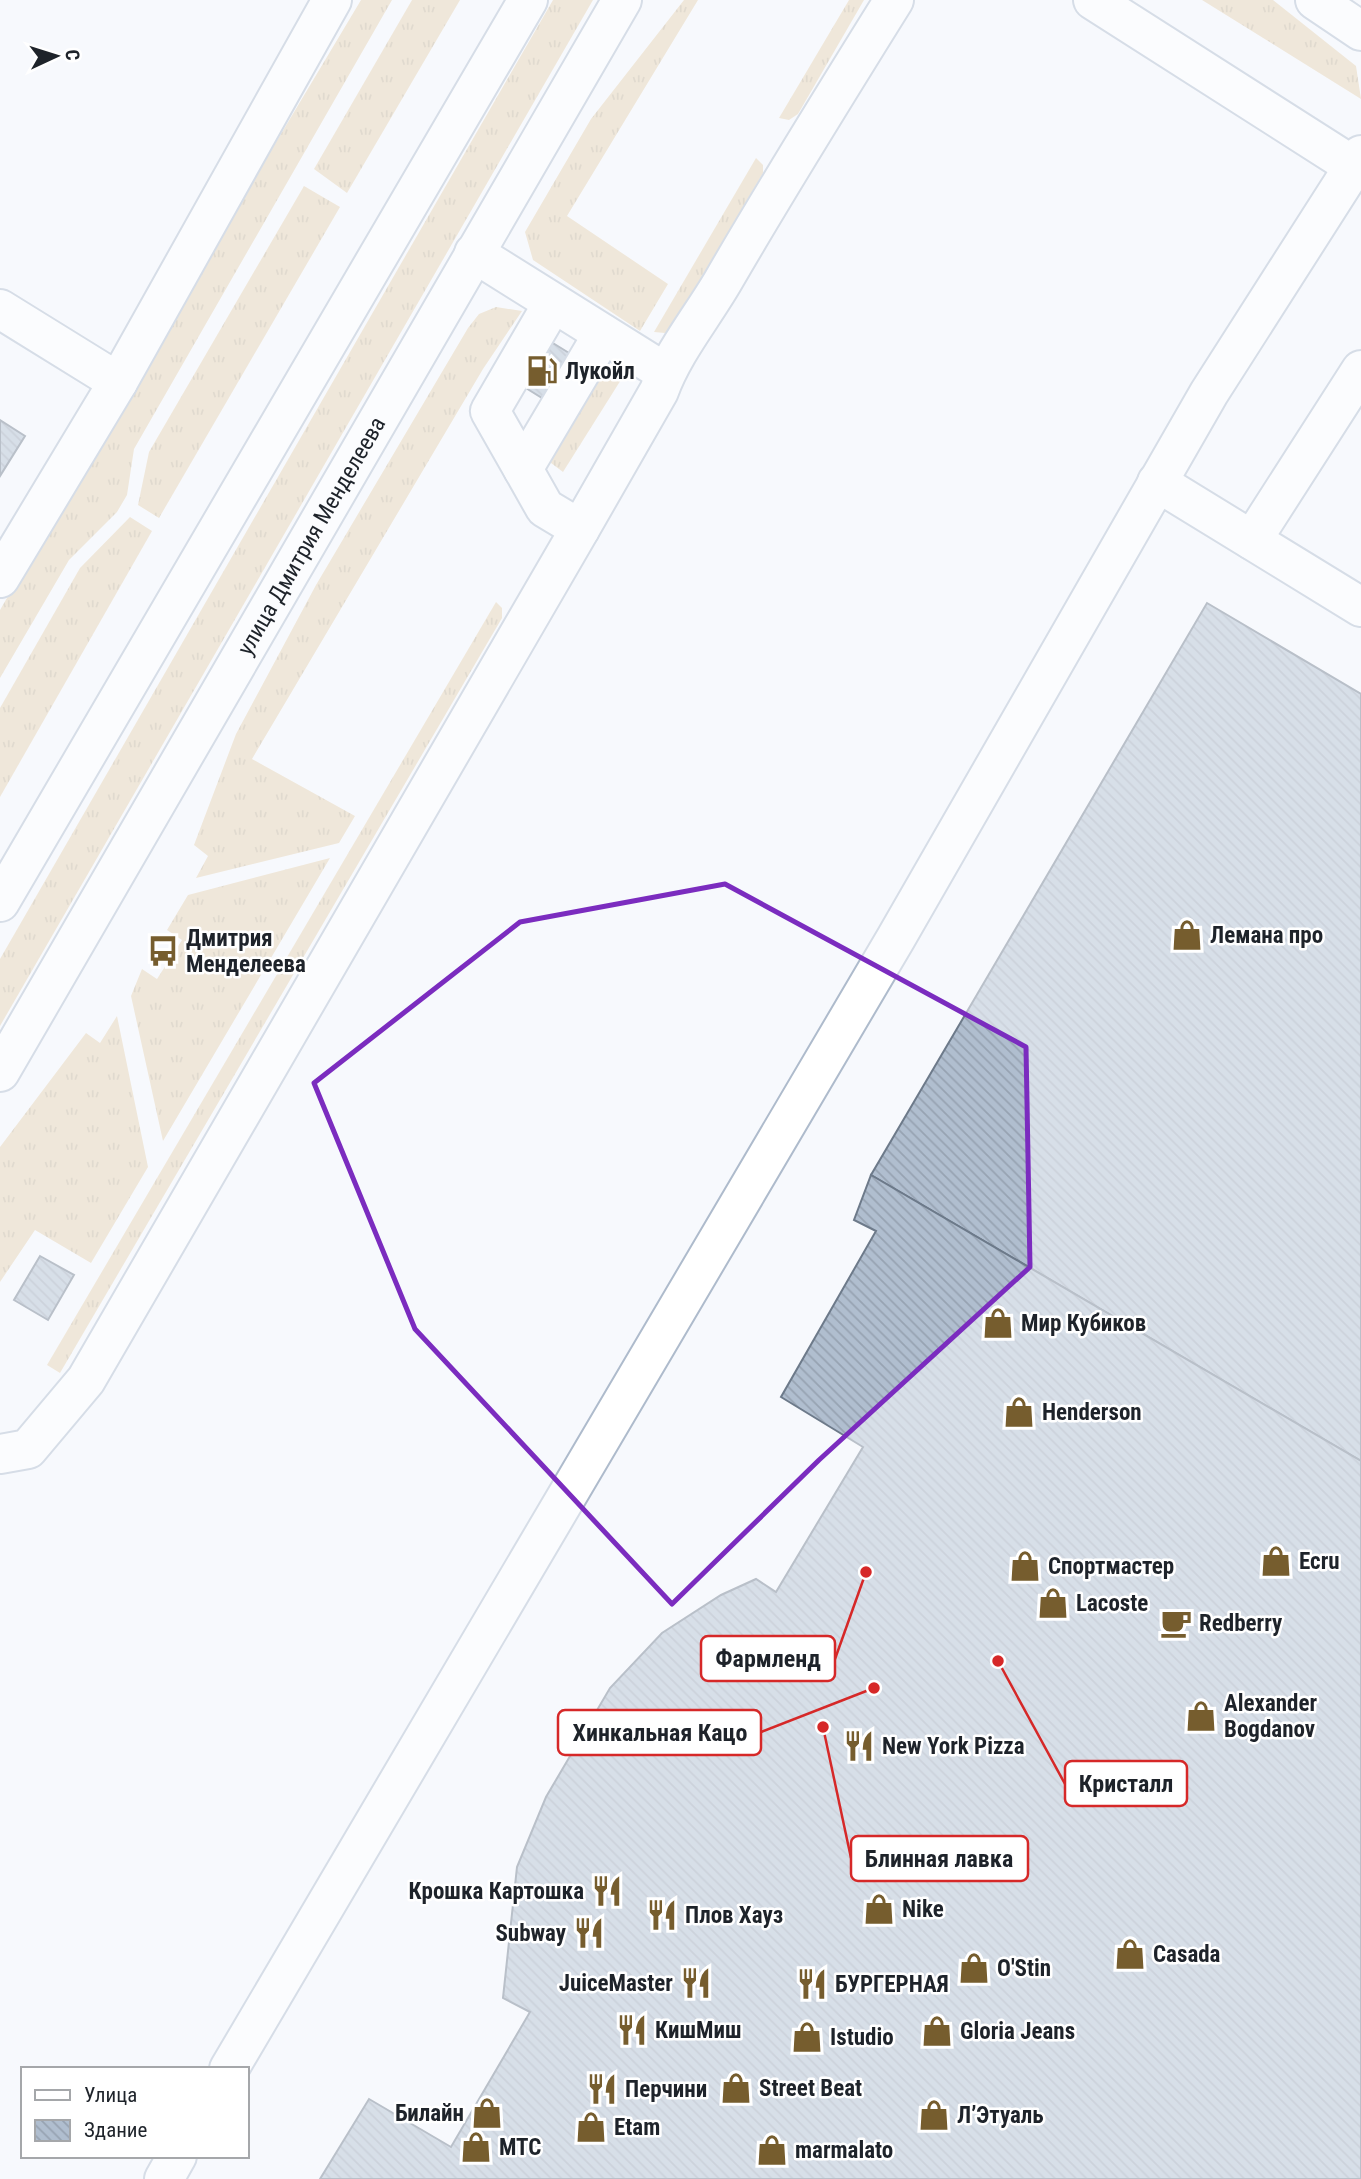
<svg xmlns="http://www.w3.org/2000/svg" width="1361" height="2179" font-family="'Roboto Condensed',sans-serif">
  <defs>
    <pattern id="grass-tufts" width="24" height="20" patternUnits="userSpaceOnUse" patternTransform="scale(1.75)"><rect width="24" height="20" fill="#e5d1af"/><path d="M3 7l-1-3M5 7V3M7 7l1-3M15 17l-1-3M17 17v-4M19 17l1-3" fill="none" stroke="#c4b397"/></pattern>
    <pattern id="building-back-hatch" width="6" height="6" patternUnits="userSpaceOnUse" patternTransform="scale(1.75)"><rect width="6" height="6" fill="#b0becf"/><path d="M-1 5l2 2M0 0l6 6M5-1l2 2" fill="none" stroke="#97a3b2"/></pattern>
  </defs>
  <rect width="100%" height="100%" fill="#f7f9fd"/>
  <!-- grass -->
  <g fill="url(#grass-tufts)">
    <polygon points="361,0 392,0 134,449 127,495 117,512 69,560 0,678 0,610 114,413"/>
    <polygon points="412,0 460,0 347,193 314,169"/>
    <polygon points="553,0 593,0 0,1026 0,959"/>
    <polygon points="684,0 698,0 567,216 668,284 640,331 533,260 525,232 591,119"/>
    <polygon points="849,0 864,0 798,114 789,120 779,118"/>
    <polygon points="1202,0 1273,0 1356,66 1361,99"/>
    <polygon points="756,158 763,165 763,173 673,327 665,333 654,332"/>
    <polygon points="304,186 340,207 159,518 138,505 149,452"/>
    <polygon points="496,307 522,311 483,369 252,759 355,816 339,843 196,878 208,856 194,845 236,734 316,585 468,328 479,314"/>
    <polygon points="602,361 624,375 563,472 551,463 551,443"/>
    <polygon points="130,517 152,531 0,797 0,708 80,568"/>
    <polygon points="496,602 502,608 502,618 60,1373 47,1365"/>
    <polygon points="330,858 163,1141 131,996 142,969 157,979 182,940 167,930 188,895"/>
    <polygon points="117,1016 148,1167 91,1263 35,1230 0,1282 0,1147 86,1033 100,1043"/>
  </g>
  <!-- building -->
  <g fill="url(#building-back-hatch)" stroke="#6d7a8a" stroke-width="2">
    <polygon points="548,340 582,361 555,406 521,385"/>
    <polygon points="0,420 25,436 0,476"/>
    <polygon points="1207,603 1361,694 1361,1461 871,1175"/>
    <polygon points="871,1175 1361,1461 1361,2179 320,2179 369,2099 451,2147 530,2012 503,1998 517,1867 546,1797 610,1688 662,1633 721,1595 756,1579 776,1592 863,1447 781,1397 876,1231 854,1220"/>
    <polygon points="40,1256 74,1275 48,1320 14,1300"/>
  </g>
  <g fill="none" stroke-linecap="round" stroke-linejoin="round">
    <defs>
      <g id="minor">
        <polyline points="1093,0 1361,171"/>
        <polyline points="474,253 666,373"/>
        <polyline points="0,309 118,382"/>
        <polyline points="523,469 490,411 553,303"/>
        <polyline points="1157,482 1361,607"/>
        <polyline points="580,529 545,508 523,469 603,334"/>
        <polyline points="1252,540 1361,370"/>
        <polyline points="0,578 118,382 332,0"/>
        <polyline points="0,902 528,0"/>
        <path id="s1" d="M 0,1072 L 622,0"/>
        <path d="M 0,1454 L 28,1449 L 86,1380 L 580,529 L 659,391 C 673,352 702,317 723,281 C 778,186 836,93 894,0"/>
        <polyline points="229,2069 896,938 1209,393 1361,155"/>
        <polyline points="164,2179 177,2156"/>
      </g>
      <polyline id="major" points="1315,0 1361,31"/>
    </defs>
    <!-- minor casing -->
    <use href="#minor" stroke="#aebbcc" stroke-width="42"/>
    <!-- major casing -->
    <use href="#major" stroke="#aebbcc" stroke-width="42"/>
    <!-- minor -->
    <use href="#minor" stroke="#fff" stroke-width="38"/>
    <!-- major -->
    <use href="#major" stroke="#fff" stroke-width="38"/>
  </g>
  <!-- marked area -->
  <path d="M0 0H1361V2179H0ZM 725,884 L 1026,1047 L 1030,1267 L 819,1460 L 672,1604 L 415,1329 L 314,1083 L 520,922 Z" fill="#f7f9fd" fill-opacity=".55" fill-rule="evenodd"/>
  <path fill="none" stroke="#7b2cbf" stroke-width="5" stroke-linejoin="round" d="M 725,884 L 1026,1047 L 1030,1267 L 819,1460 L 672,1604 L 415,1329 L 314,1083 L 520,922 Z"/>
  <!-- icons -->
  <defs>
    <symbol id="fuel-bare" viewBox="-9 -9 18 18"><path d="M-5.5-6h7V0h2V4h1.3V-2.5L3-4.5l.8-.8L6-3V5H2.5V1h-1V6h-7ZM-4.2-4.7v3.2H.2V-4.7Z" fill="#765d2e" stroke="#fff" stroke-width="2.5" paint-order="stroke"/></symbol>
    <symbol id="shop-bare" viewBox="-9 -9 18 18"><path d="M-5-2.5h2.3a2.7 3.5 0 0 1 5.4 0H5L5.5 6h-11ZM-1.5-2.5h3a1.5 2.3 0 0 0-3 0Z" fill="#765d2e" stroke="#fff" stroke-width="2.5" paint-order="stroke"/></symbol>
    <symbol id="bus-bare" viewBox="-9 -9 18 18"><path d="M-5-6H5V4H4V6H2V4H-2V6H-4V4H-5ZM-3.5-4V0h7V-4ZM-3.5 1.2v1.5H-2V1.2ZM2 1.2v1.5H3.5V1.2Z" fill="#765d2e" stroke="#fff" stroke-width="2.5" paint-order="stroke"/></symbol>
    <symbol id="cafe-bare" viewBox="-9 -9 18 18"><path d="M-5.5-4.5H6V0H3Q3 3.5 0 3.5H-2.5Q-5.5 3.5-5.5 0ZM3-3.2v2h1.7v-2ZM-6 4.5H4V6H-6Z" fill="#765d2e" stroke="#fff" stroke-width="2.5" paint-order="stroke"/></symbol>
    <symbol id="restaurant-bare" viewBox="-9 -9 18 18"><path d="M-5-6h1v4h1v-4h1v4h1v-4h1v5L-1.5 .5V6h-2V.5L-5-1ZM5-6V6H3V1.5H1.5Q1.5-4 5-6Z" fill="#765d2e" stroke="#fff" stroke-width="2.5" paint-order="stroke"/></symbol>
  </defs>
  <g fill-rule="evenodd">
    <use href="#fuel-bare" x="520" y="349" width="44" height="44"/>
    <use href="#shop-bare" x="1165" y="913" width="44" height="44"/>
    <use href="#bus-bare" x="141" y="929" width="44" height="44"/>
    <use href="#shop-bare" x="976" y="1301" width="44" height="44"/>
    <use href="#shop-bare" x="997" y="1390" width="44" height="44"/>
    <use href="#shop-bare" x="1254" y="1539" width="44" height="44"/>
    <use href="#shop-bare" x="1003" y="1544" width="44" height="44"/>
    <use href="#shop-bare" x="1031" y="1581" width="44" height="44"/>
    <use href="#cafe-bare" x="1154" y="1601" width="44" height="44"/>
    <use href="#shop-bare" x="1179" y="1694" width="44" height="44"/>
    <use href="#restaurant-bare" x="837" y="1724" width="44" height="44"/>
    <use href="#restaurant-bare" x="585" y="1869" width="44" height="44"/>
    <use href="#shop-bare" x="857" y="1887" width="44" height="44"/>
    <use href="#restaurant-bare" x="640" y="1893" width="44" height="44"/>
    <use href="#restaurant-bare" x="567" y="1911" width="44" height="44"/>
    <use href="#shop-bare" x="1108" y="1932" width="44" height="44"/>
    <use href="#shop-bare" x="952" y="1946" width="44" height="44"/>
    <use href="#restaurant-bare" x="674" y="1961" width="44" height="44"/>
    <use href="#restaurant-bare" x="790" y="1962" width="44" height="44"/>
    <use href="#restaurant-bare" x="610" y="2008" width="44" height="44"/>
    <use href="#shop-bare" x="915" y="2009" width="44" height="44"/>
    <use href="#shop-bare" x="785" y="2015" width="44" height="44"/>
    <use href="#shop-bare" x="714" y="2066" width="44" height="44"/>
    <use href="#restaurant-bare" x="580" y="2067" width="44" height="44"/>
    <use href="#shop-bare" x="465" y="2091" width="44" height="44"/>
    <use href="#shop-bare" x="912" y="2093" width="44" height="44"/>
    <use href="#shop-bare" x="569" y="2105" width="44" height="44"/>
    <use href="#shop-bare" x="454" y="2125" width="44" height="44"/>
    <use href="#shop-bare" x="750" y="2128" width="44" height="44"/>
  </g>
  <g text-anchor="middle" stroke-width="5" stroke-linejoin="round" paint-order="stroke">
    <!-- poi labels -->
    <g font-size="23" font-weight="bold" fill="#1e232a" stroke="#fff" text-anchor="start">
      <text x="565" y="379">Лукойл</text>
      <text x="1210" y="943">Лемана про</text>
      <text x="186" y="946">Дмитрия<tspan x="186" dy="26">Менделеева</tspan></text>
      <text x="1021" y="1331">Мир Кубиков</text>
      <text x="1042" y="1420">Henderson</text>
      <text x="1299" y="1569">Ecru</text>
      <text x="1048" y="1574">Спортмастер</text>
      <text x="1076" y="1611">Lacoste</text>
      <text x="1199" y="1631">Redberry</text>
      <text x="1224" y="1711">Alexander<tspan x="1224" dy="26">Bogdanov</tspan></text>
      <text x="882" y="1754">New York Pizza</text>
      <text x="584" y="1899" text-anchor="end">Крошка Картошка</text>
      <text x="902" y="1917">Nike</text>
      <text x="685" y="1923">Плов Хауз</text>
      <text x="566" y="1941" text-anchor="end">Subway</text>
      <text x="1153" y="1962">Casada</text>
      <text x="997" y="1976">O'Stin</text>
      <text x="673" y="1991" text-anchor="end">JuiceMaster</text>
      <text x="835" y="1992">БУРГЕРНАЯ</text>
      <text x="655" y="2038">КишМиш</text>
      <text x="960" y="2039">Gloria Jeans</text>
      <text x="830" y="2045">Istudio</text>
      <text x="759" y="2096">Street Beat</text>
      <text x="625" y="2097">Перчини</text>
      <text x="464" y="2121" text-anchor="end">Билайн</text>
      <text x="957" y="2123">Л’Этуаль</text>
      <text x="614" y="2135">Etam</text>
      <text x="499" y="2155">МТС</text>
      <text x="795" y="2158">marmalato</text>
    </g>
    <!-- street labels -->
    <g font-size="23" fill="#1e232a" stroke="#fff">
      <text dy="8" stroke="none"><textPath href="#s1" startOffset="620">улица Дмитрия Менделеева</textPath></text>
    </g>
  </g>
  <!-- callouts -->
  <path fill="none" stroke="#d62828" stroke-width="2.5" d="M866 1572L835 1659M874 1688L761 1732M998 1661L1065 1784M823 1727L851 1858"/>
  <g fill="#d62828" stroke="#fff" stroke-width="2.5">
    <circle cx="866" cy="1572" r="7"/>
    <circle cx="874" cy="1688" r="7"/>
    <circle cx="998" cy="1661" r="7"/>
    <circle cx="823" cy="1727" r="7"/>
  </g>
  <g fill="#fff" stroke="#d62828" stroke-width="2.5">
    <rect x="701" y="1636" width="134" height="45" rx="7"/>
    <rect x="558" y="1710" width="203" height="45" rx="7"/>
    <rect x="1065" y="1761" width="122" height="45" rx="7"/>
    <rect x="851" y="1836" width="177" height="45" rx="7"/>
  </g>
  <g font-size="24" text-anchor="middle" font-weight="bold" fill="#1e232a">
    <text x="768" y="1667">Фармленд</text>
    <text x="660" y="1741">Хинкальная Кацо</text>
    <text x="1126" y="1792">Кристалл</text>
    <text x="939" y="1867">Блинная лавка</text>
  </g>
  <!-- legend -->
  <rect x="21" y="2067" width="228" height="91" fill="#ffffff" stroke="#a5a7aa" stroke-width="2"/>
  <rect x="35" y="2090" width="35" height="10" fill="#ffffff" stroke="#a5a7aa" stroke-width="2"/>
  <text x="84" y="2102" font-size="21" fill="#1e232a">Улица</text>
  <rect x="35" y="2120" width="35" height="21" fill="url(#building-back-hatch)" stroke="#a5a7aa" stroke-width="2"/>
  <text x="84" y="2137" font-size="21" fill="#1e232a">Здание</text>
  <!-- north arrow -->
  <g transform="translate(56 56) rotate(86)" stroke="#ffffff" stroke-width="5" paint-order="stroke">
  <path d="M0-5L12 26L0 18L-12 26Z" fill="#1e232a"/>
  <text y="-10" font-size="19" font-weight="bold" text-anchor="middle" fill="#1e232a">С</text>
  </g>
</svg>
